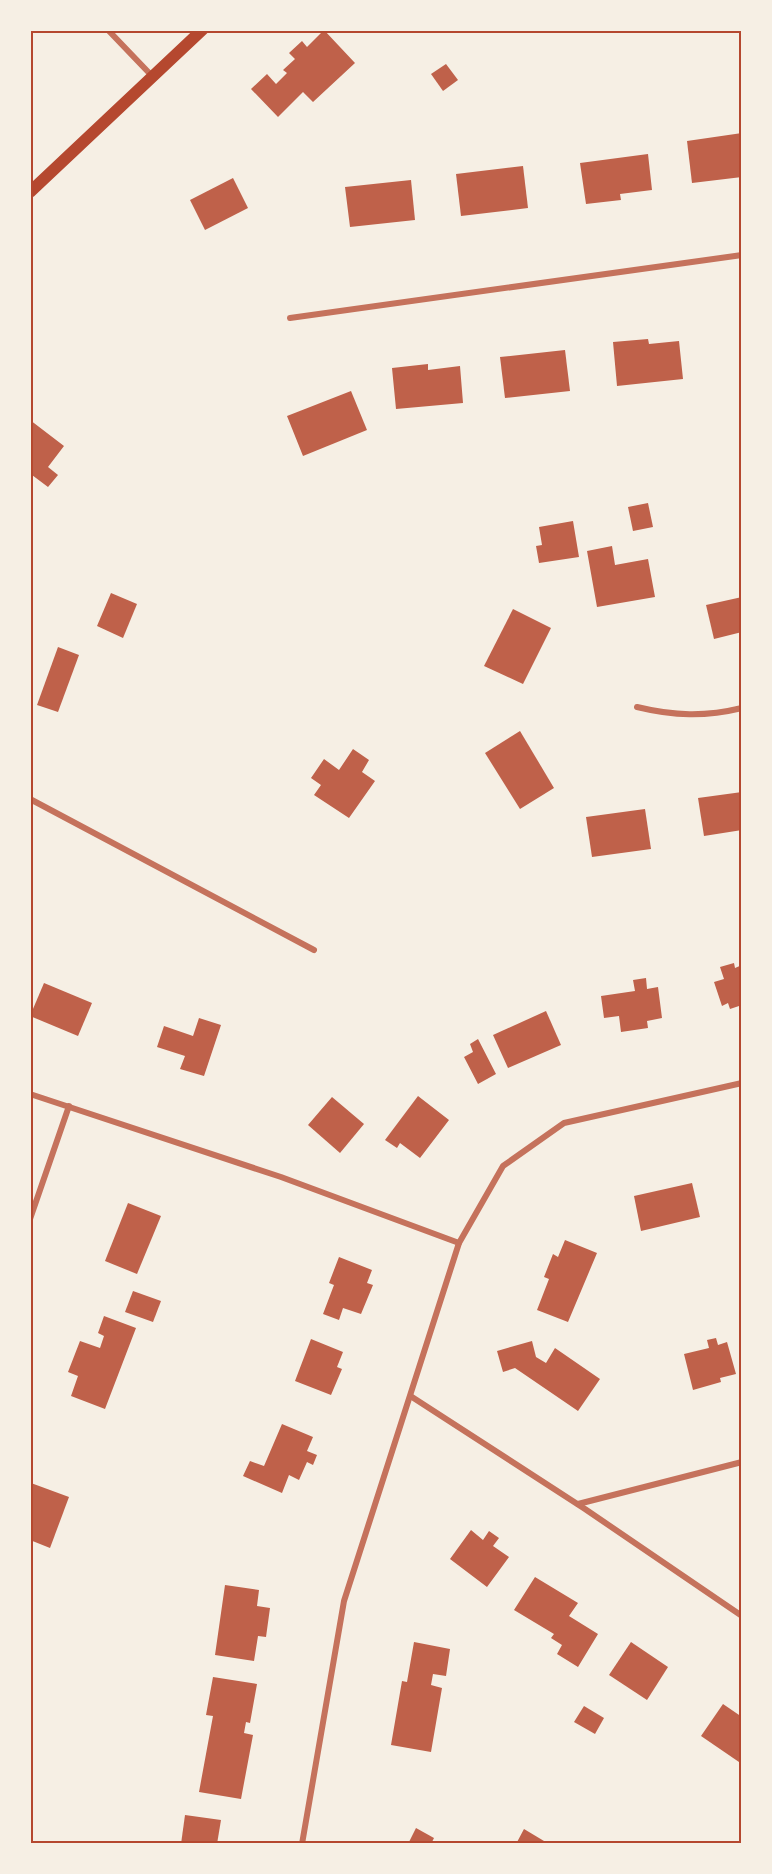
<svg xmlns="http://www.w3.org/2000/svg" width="772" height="1874" font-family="'Varela Round',sans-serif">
  <rect width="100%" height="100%" fill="#f6efe4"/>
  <!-- building -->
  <g fill="#bf614a">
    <polygon points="324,30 355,63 313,102 303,92 278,117 251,89 267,74 276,84 287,73 283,70 295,59 289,53 302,41 307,47"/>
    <polygon points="446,64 458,80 443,91 431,74"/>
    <polygon points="742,133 742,177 692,183 687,141"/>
    <polygon points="648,154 652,190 620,194 621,200 586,204 580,163"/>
    <polygon points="523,166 528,208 461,216 456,174"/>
    <polygon points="233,178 248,208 205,230 190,200"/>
    <polygon points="411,180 415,220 350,227 345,187"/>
    <polygon points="648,339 649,344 679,341 683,379 617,386 613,342"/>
    <polygon points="565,350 570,391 505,398 500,357"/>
    <polygon points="428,364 428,370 460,366 463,403 396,409 392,368"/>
    <polygon points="351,391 367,430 303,456 287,416"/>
    <polygon points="30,420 64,446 48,467 58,475 48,487 32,475 30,477"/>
    <polygon points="648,503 653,527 633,531 628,507"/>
    <polygon points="573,521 579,557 539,563 536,546 542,545 539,527"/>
    <polygon points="612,546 615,565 648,559 655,597 597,607 587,551"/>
    <polygon points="111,593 137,604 123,638 97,626"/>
    <polygon points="742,597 742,632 714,639 706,605"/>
    <polygon points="513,609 551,628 523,684 484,666"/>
    <polygon points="58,647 79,655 58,712 37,705"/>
    <polygon points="520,731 554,788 520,809 485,753"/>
    <polygon points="353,749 369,760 362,772 375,781 349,818 314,795 321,785 311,778 324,759 339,770"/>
    <polygon points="742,792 742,830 704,836 698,798"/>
    <polygon points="645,809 651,849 592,857 586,817"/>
    <polygon points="734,963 735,968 742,965 742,1005 730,1009 728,1003 722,1006 714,982 724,979 720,967"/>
    <polygon points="646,978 647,989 658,987 662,1018 647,1021 648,1028 621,1032 619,1016 604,1018 601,996 635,991 633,980"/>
    <polygon points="44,983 92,1003 78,1036 30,1016"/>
    <polygon points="546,1011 561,1045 508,1068 493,1035"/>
    <polygon points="199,1018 221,1025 204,1076 180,1069 185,1056 157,1047 164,1026 193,1036"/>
    <polygon points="478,1039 496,1074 478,1084 464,1057 473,1052 470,1044"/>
    <polygon points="418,1096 449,1120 420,1158 400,1143 397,1148 385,1140"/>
    <polygon points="332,1097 364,1124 340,1153 308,1125"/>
    <polygon points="692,1183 700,1217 641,1231 634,1196"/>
    <polygon points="128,1203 161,1216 137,1274 105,1261"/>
    <polygon points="565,1240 597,1253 568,1322 537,1310 549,1279 544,1277 553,1254 558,1257"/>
    <polygon points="339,1257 372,1270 367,1283 373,1285 361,1314 343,1308 339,1320 323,1314 334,1285 329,1283"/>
    <polygon points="133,1291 161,1301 153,1322 125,1312"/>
    <polygon points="104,1316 136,1328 105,1409 71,1396 78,1376 68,1372 80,1341 100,1348 104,1336 98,1333"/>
    <polygon points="716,1338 718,1345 727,1342 736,1374 720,1378 721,1382 693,1390 684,1354 709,1348 707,1340"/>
    <polygon points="311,1339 343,1352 337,1367 342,1369 331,1395 295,1381"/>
    <polygon points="532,1341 536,1357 546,1363 555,1348 600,1379 578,1411 515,1368 503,1372 497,1351"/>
    <polygon points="282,1424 313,1437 307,1451 317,1455 313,1465 307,1462 299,1480 289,1475 282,1493 243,1476 250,1461 264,1466"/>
    <polygon points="31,1483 69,1497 50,1548 30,1540"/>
    <polygon points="471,1530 483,1540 489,1531 499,1538 493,1546 509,1557 487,1587 450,1559"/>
    <polygon points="535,1577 578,1603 569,1616 598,1634 578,1667 557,1654 562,1645 551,1638 554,1634 514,1610"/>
    <polygon points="225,1585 259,1590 257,1606 270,1608 266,1637 258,1636 254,1661 215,1655"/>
    <polygon points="414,1642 450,1649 446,1676 433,1674 431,1685 442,1688 431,1752 391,1745 402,1681 407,1682"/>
    <polygon points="631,1642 668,1667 647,1700 609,1675"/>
    <polygon points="213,1677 257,1684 250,1723 246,1722 244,1733 253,1735 241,1799 199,1792 213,1716 206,1715"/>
    <polygon points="723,1704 742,1717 742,1758 739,1762 701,1736"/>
    <polygon points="584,1706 604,1718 595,1734 574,1722"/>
    <polygon points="185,1815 221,1820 217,1844 181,1844"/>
    <polygon points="416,1828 434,1838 431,1844 408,1844"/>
    <polygon points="524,1829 549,1844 516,1844"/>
  </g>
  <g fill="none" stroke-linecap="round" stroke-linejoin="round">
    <!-- minor -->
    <g stroke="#c5725c" stroke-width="6">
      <polyline points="108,30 153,77"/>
      <polyline points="290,318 742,255"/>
      <path d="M 637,707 C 674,716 705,717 742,708"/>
      <polyline points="30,799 314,950"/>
      <polyline points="30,1094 281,1177 459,1243"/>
      <polyline points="30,1219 69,1106"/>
      <polyline points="412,1397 585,1509 742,1616"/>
      <polyline points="578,1504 742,1462"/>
      <polyline points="302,1844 344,1601 459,1243 503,1166 564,1123 742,1083"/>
    </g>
    <!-- secondary -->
    <polyline stroke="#b5482f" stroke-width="12" points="30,192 202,30"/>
  </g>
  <!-- border -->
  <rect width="772" height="1874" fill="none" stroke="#f6efe4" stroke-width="63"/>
  <rect x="32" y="32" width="708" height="1810" fill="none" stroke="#b5482f" stroke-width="2"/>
</svg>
